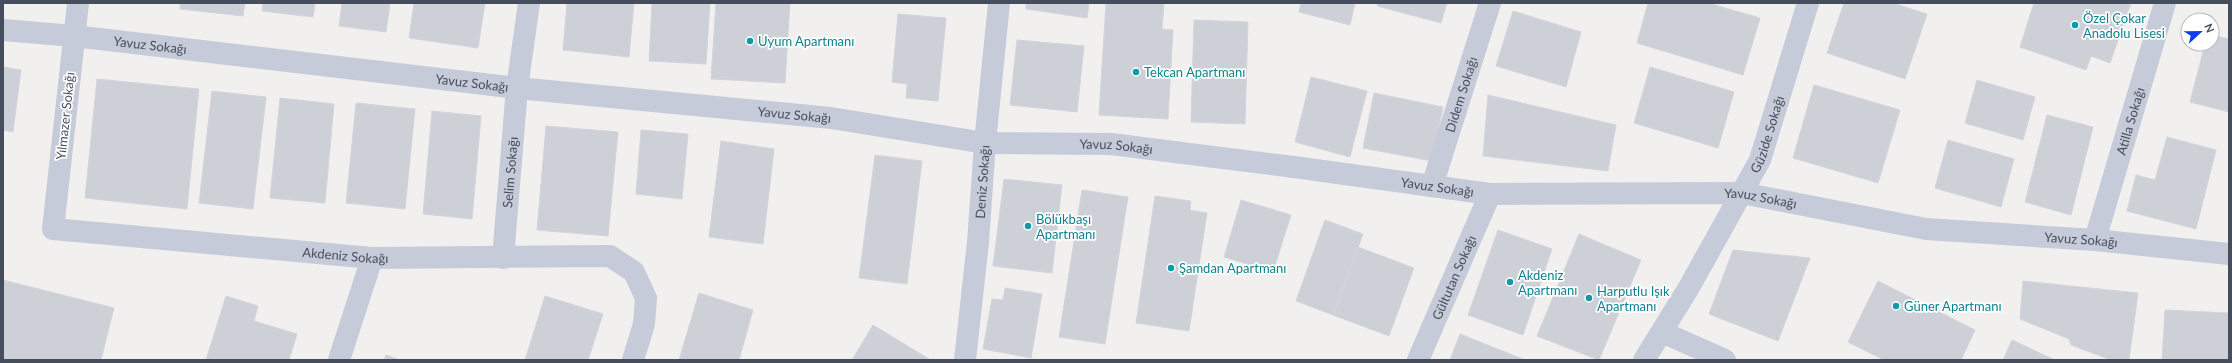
<svg xmlns="http://www.w3.org/2000/svg" width="2232" height="363" font-family="Lato,sans-serif">
  <rect width="100%" height="100%" fill="#f2f0ef"/>
  <!-- building -->
  <g fill="#ced0d8" stroke="#d3d4dc">
    <polygon points="180,3 245,3 243,16 180,9"/>
    <polygon points="263,3 315,3 313,17 262,11"/>
    <polygon points="342,3 390,3 386,32 339,26"/>
    <polygon points="414,3 485,3 478,48 409,38"/>
    <polygon points="567,3 634,3 629,57 563,50"/>
    <polygon points="652,3 710,3 706,64 649,61"/>
    <polygon points="716,3 790,3 785,83 711,79"/>
    <polygon points="1026,3 1089,3 1087,18 1026,9"/>
    <polygon points="1106,3 1164,3 1162,29 1173,30 1168,119 1099,115"/>
    <polygon points="1301,3 1355,3 1350,25 1299,12"/>
    <polygon points="1378,3 1447,3 1441,23 1377,6"/>
    <polygon points="1648,3 1708,3 1760,18 1743,75 1637,43"/>
    <polygon points="1844,3 1892,3 1927,14 1905,79 1827,53"/>
    <polygon points="2034,3 2131,3 2110,63 2091,56 2086,70 2020,47"/>
    <polygon points="1513,11 1581,32 1566,87 1496,66"/>
    <polygon points="898,14 946,18 938,101 906,98 907,84 892,82"/>
    <polygon points="1194,20 1248,22 1245,124 1191,122"/>
    <polygon points="2212,35 2229,39 2229,112 2190,102 2205,44 2212,44"/>
    <polygon points="1017,40 1084,46 1077,112 1010,105"/>
    <polygon points="3,67 21,70 13,132 3,130"/>
    <polygon points="1650,67 1734,92 1718,148 1634,123"/>
    <polygon points="1311,77 1367,91 1350,157 1295,142"/>
    <polygon points="97,79 199,89 187,209 85,198"/>
    <polygon points="1977,80 2035,97 2023,140 1965,123"/>
    <polygon points="1814,85 1900,110 1878,183 1793,158"/>
    <polygon points="212,91 266,97 253,209 199,203"/>
    <polygon points="1374,93 1443,107 1432,161 1363,148"/>
    <polygon points="1488,95 1616,125 1608,171 1483,156"/>
    <polygon points="280,98 334,104 325,203 270,198"/>
    <polygon points="356,103 415,109 405,209 346,203"/>
    <polygon points="432,111 481,116 472,219 423,214"/>
    <polygon points="2047,115 2093,127 2071,215 2025,202"/>
    <polygon points="546,126 618,132 608,236 537,230"/>
    <polygon points="641,130 688,134 682,199 636,194"/>
    <polygon points="2167,137 2216,150 2196,229 2127,211 2136,175 2155,180"/>
    <polygon points="1948,140 2014,159 2001,207 1935,188"/>
    <polygon points="721,141 774,149 763,244 709,237"/>
    <polygon points="875,155 922,161 907,284 859,278"/>
    <polygon points="1004,179 1062,185 1052,273 993,266"/>
    <polygon points="1082,190 1128,197 1105,344 1059,337"/>
    <polygon points="1155,196 1191,201 1190,210 1207,213 1189,331 1136,323"/>
    <polygon points="1241,200 1291,215 1273,272 1224,257"/>
    <polygon points="1325,220 1363,234 1333,315 1296,301"/>
    <polygon points="1498,230 1552,249 1523,335 1468,315"/>
    <polygon points="1579,234 1641,260 1599,360 1537,336"/>
    <polygon points="1358,247 1414,268 1389,336 1333,315"/>
    <polygon points="1733,250 1810,258 1778,341 1709,314"/>
    <polygon points="3,280 114,308 101,360 3,360"/>
    <polygon points="1878,281 1975,330 1961,360 1884,360 1848,342"/>
    <polygon points="2023,281 2138,293 2129,360 2111,360 2071,345 2069,339 2020,319"/>
    <polygon points="1005,288 1042,294 1031,358 983,349 992,299 1003,300"/>
    <polygon points="699,293 753,310 739,360 679,360"/>
    <polygon points="226,296 258,306 254,321 297,334 289,360 206,360"/>
    <polygon points="545,296 603,314 588,360 525,360"/>
    <polygon points="2165,310 2229,313 2229,360 2162,360"/>
    <polygon points="873,325 929,359 928,360 852,360"/>
    <polygon points="1460,334 1525,360 1450,360"/>
    <polygon points="2012,340 2055,360 2003,360"/>
    <polygon points="386,355 400,360 384,360"/>
  </g>
  <g fill="none" stroke-linecap="round" stroke-linejoin="round">
    <!-- minor -->
    <g stroke="#c5cbd8" stroke-width="22">
      <path id="s1" d="M 78,3 L 53,229 L 372,258 L 610,256 L 634,272 L 646,298 L 644,324 L 633,360"/>
      <path id="s2" d="M 3,30 L 74,36 L 517,88 L 831,118 L 985,143 L 1111,144 L 1294,167 L 1490,194 L 1742,193 L 1926,229 L 2095,240 L 2229,254"/>
      <path id="s3" d="M 1432,186 L 1490,3"/>
      <path id="s4" d="M 2095,240 L 2165,3"/>
      <path id="s5" d="M 503,258 L 517,88 L 529,3"/>
      <polyline points="1662,332 1725,360"/>
      <polyline points="339,360 372,258"/>
      <path id="s6" d="M 965,360 L 978,242 L 985,143 L 999,3"/>
      <path id="s7" d="M 1418,360 L 1490,194"/>
      <path id="s8" d="M 1644,360 L 1688,289 L 1760,160 L 1808,3"/>
    </g>
  </g>
  <!-- markers -->
  <g fill="#0f9aa8" stroke="#fff" stroke-width="1.5">
    <circle cx="2075" cy="25" r="4"/>
    <circle cx="750" cy="41" r="4"/>
    <circle cx="1136" cy="72" r="4"/>
    <circle cx="1028" cy="226" r="4"/>
    <circle cx="1171" cy="268" r="4"/>
    <circle cx="1510" cy="282" r="4"/>
    <circle cx="1589" cy="298" r="4"/>
    <circle cx="1896" cy="306" r="4"/>
  </g>
  <g text-anchor="middle" stroke-width="3.5" stroke-linejoin="round" paint-order="stroke">
    <!-- culture labels -->
    <g font-size="13" fill="#0d838f" stroke="#fff" text-anchor="start">
      <text x="2083" y="23">Özel Çokar<tspan x="2083" dy="15">Anadolu Lisesi</tspan></text>
      <text x="758" y="46">Uyum Apartmanı</text>
      <text x="1144" y="77">Tekcan Apartmanı</text>
      <text x="1036" y="224">Bölükbaşı<tspan x="1036" dy="15">Apartmanı</tspan></text>
      <text x="1179" y="273">Şamdan Apartmanı</text>
      <text x="1518" y="280">Akdeniz<tspan x="1518" dy="15">Apartmanı</tspan></text>
      <text x="1597" y="296">Harputlu Işık<tspan x="1597" dy="15">Apartmanı</tspan></text>
      <text x="1904" y="311">Güner Apartmanı</text>
    </g>
    <!-- street labels -->
    <g font-size="13" fill="#464e5e" stroke="#fff">
      <text dy="5" stroke="none"><textPath href="#s2" startOffset="148">Yavuz Sokağı</textPath></text>
      <text dy="5" stroke="none"><textPath href="#s2" startOffset="472">Yavuz Sokağı</textPath></text>
      <text dy="5" stroke="none"><textPath href="#s3" startOffset="96">Didem Sokağı</textPath></text>
      <text dy="5" stroke="none"><textPath href="#s2" startOffset="796">Yavuz Sokağı</textPath></text>
      <text transform="translate(65 116) rotate(-84)" y="5">Yılmazer Sokağı</text>
      <text dy="5" stroke="none"><textPath href="#s4" startOffset="124">Atilla Sokağı</textPath></text>
      <text dy="5" stroke="none"><textPath href="#s8" startOffset="258">Güzide Sokağı</textPath></text>
      <text dy="5" stroke="none"><textPath href="#s2" startOffset="1120">Yavuz Sokağı</textPath></text>
      <text dy="5" stroke="none"><textPath href="#s5" startOffset="86">Selim Sokağı</textPath></text>
      <text dy="5" stroke="none"><textPath href="#s6" startOffset="179">Deniz Sokağı</textPath></text>
      <text dy="5" stroke="none"><textPath href="#s2" startOffset="1444">Yavuz Sokağı</textPath></text>
      <text dy="5" stroke="none"><textPath href="#s2" startOffset="1768">Yavuz Sokağı</textPath></text>
      <text dy="5" stroke="none"><textPath href="#s2" startOffset="2092">Yavuz Sokağı</textPath></text>
      <text dy="5" stroke="none"><textPath href="#s1" startOffset="521">Akdeniz Sokağı</textPath></text>
      <text dy="5" stroke="none"><textPath href="#s7" startOffset="90">Gültutan Sokağı</textPath></text>
    </g>
  </g>
  <!-- border -->
  <rect width="2232" height="363" fill="none" stroke="#464e5e" stroke-width="8"/>
  <!-- north arrow -->
  <g transform="translate(2200 32) rotate(68)"><circle r="19" fill="#ffffff" stroke="#b5b8bf"/>
  <path d="M0-3L7 15L0 10L-7 15Z" fill="#0e3eee"/>
  <text y="-6" font-size="11" font-weight="bold" text-anchor="middle" fill="#464e5e">N</text>
  </g>
</svg>
